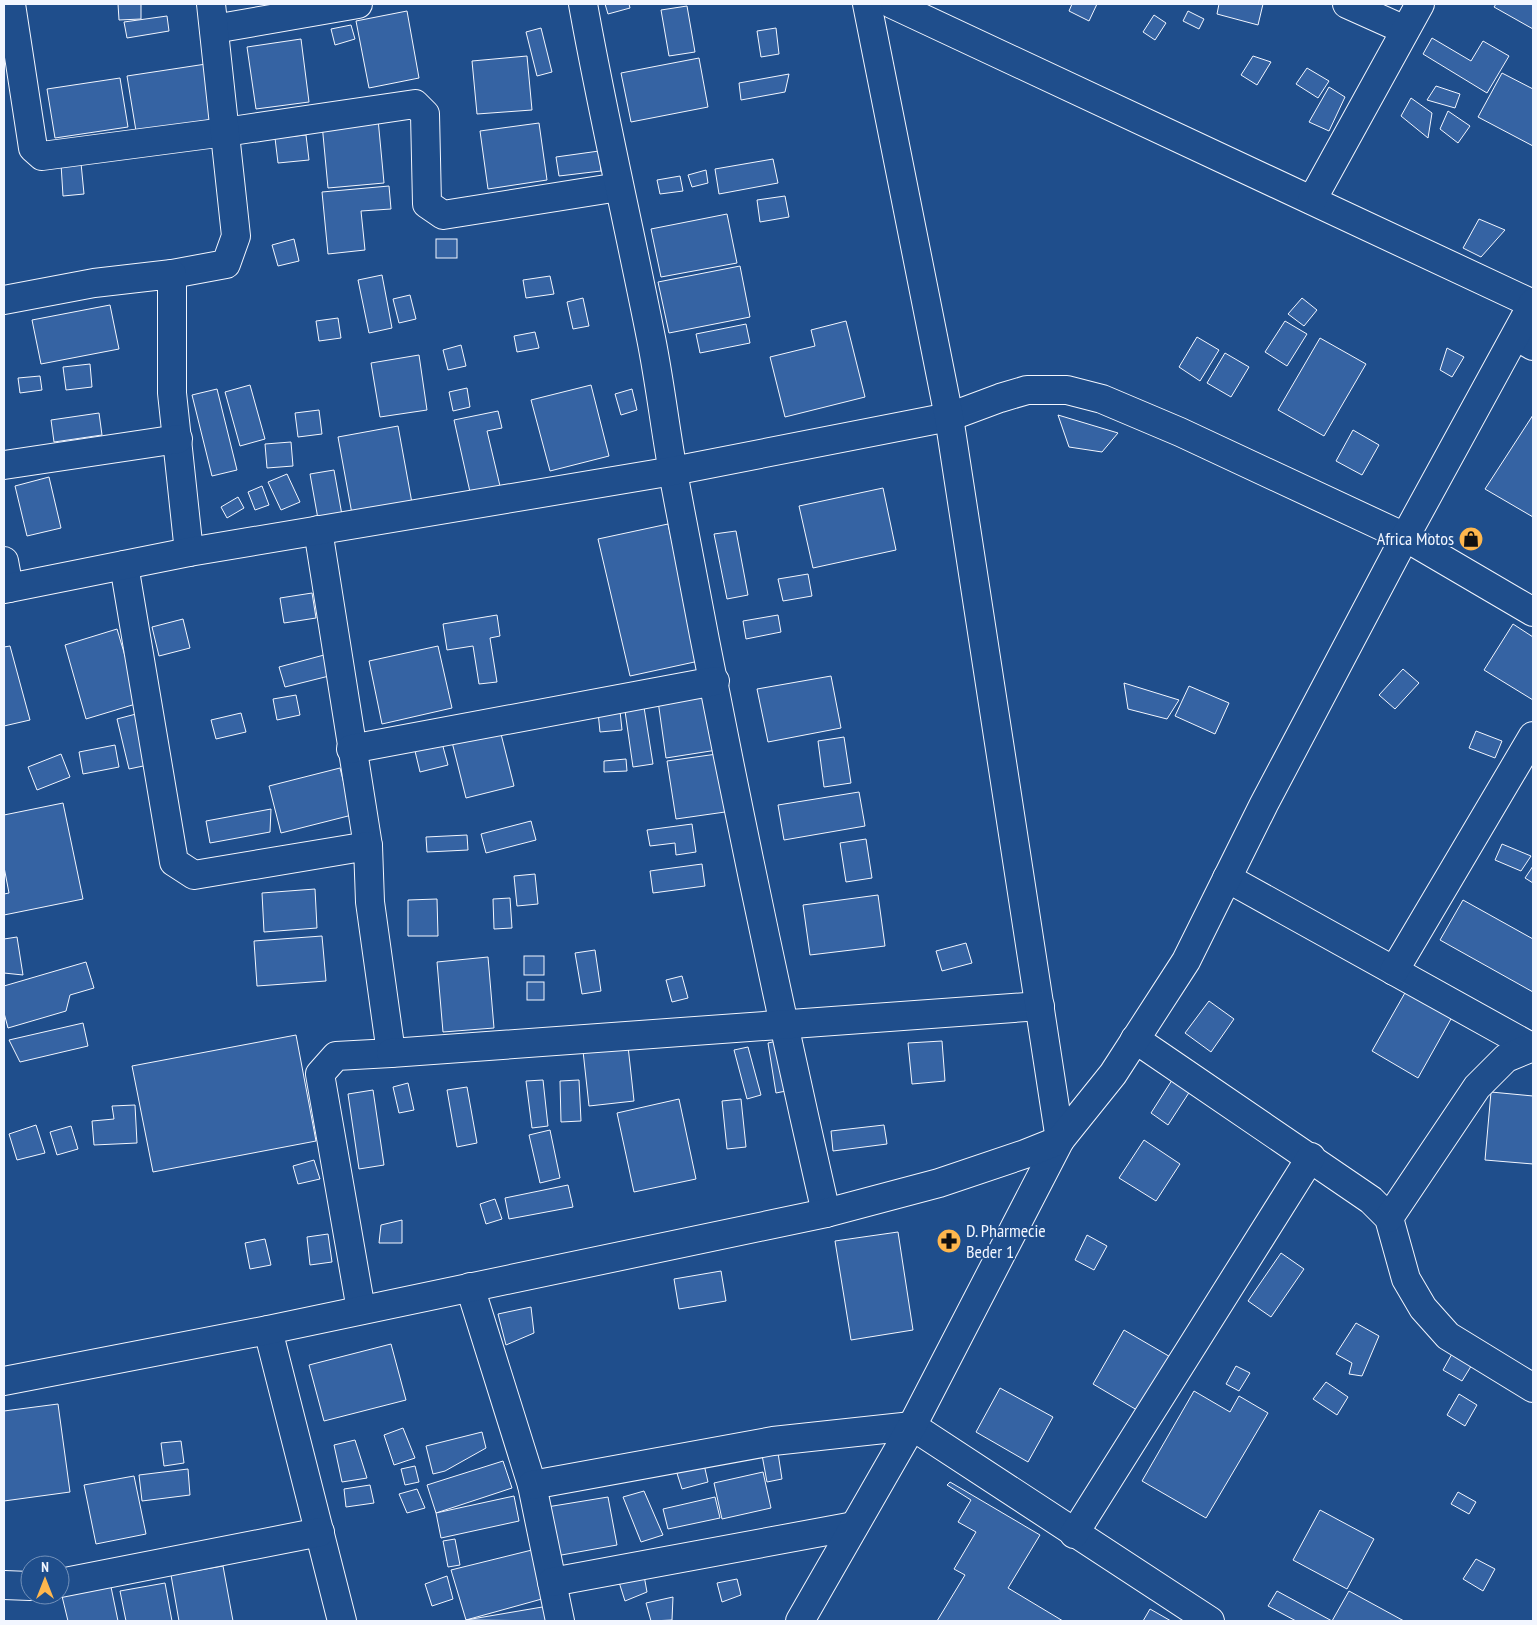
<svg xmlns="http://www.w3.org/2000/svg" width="1537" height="1625" font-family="'PT Sans Narrow',sans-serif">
  <rect width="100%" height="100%" fill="#1f4e8c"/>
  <!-- building -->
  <g fill="#3563a3" stroke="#f2f6ff">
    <polygon points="118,4 141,4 141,19 119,20"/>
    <polygon points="605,4 629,4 630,8 608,14"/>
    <polygon points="1072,4 1097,4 1089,21 1069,11"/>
    <polygon points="1219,4 1263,4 1258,25 1217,14"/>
    <polygon points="1496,4 1533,4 1533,29 1494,7"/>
    <polygon points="687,6 695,52 669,56 661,10"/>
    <polygon points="407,11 419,78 369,88 356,21"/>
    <polygon points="1188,11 1204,19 1199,29 1183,21"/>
    <polygon points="1154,15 1166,23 1155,40 1143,32"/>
    <polygon points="167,16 169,31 127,38 124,22"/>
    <polygon points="351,25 355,39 335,45 331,29"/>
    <polygon points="541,28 552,72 537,76 526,32"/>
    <polygon points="776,28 779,54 761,57 757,31"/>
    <polygon points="1432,38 1471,61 1483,41 1509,56 1487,93 1423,54"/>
    <polygon points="301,39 309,102 256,109 247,47"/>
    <polygon points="527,56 532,110 477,114 472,61"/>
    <polygon points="1253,56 1271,62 1257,85 1241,75"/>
    <polygon points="699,58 708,107 631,122 621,73"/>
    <polygon points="206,64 215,119 136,131 127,76"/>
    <polygon points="1307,68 1329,81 1318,98 1296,84"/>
    <polygon points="1502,73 1533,89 1533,146 1478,117"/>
    <polygon points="789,74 785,92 741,100 739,83"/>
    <polygon points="120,78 128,127 55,138 47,89"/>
    <polygon points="1436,86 1460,94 1455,108 1427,100"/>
    <polygon points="1329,87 1345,97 1329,131 1309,122"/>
    <polygon points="1411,98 1432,113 1428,138 1401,116"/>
    <polygon points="1448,111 1470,126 1458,143 1440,129"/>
    <polygon points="378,119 384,183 328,188 322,124"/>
    <polygon points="539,123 547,180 488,189 480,131"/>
    <polygon points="306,135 309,160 278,163 275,138"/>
    <polygon points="599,151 601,171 559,176 556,157"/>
    <polygon points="773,159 778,183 719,194 715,169"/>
    <polygon points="81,163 84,194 63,196 61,164"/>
    <polygon points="706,170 708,183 692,187 688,175"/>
    <polygon points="680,176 683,191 660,194 657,180"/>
    <polygon points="389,186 391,209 361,211 365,250 328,254 322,192"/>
    <polygon points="785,196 789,217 760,222 757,200"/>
    <polygon points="727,214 737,263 661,277 651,229"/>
    <polygon points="1479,219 1505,230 1481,257 1463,248"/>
    <polygon points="294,239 299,261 278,266 272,245"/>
    <rect x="436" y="239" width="21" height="19"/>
    <polygon points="740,266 750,317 669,333 658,282"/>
    <polygon points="382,275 392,328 369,333 358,280"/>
    <polygon points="550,276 554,294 526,298 523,280"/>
    <polygon points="410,295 416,319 399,323 393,299"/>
    <polygon points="583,298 589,326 573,329 567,302"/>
    <polygon points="1302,298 1317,310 1304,326 1288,314"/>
    <polygon points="110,305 119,349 41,364 32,320"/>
    <polygon points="338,318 341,338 319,341 316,321"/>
    <polygon points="846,321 865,397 785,417 770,357 815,346 811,330"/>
    <polygon points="1285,321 1307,334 1287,366 1265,352"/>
    <polygon points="746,324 750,343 700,353 696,334"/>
    <polygon points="535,332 539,348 517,352 514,336"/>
    <polygon points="1197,337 1219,350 1200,381 1179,367"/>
    <polygon points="1320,338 1366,364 1324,436 1278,410"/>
    <polygon points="461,345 466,366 448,370 443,350"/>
    <polygon points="1447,348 1464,357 1452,377 1440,370"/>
    <polygon points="1225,353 1249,367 1231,397 1207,383"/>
    <polygon points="419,355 427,410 380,417 371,363"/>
    <polygon points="90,364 92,387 66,390 63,367"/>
    <polygon points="40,376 42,390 20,393 18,378"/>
    <polygon points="250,385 265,439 240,446 225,392"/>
    <polygon points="591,385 609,456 550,471 531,400"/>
    <polygon points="467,388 470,407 453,411 449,392"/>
    <polygon points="217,389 237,470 212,476 192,395"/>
    <polygon points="632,389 637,410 621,415 615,394"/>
    <polygon points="319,410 322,434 298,437 295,413"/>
    <polygon points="498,411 502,428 487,431 500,486 470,492 454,420"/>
    <polygon points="99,413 102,435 54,442 51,420"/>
    <polygon points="1058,415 1118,433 1102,452 1069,447"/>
    <polygon points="1533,415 1533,517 1485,489"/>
    <polygon points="398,426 412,503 352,514 338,437"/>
    <polygon points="1353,430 1379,445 1362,475 1336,461"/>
    <polygon points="291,442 293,466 267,468 265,444"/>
    <polygon points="334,470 342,515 318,519 310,474"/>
    <polygon points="287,474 300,502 281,510 268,482"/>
    <polygon points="49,477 61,528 27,536 15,486"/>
    <polygon points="262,486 269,505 255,510 248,492"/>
    <polygon points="883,488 896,550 813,568 799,506"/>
    <polygon points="238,497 244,508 227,518 221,507"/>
    <polygon points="668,524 699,661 630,676 598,539"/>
    <polygon points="736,531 748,595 727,599 714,534"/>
    <polygon points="808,574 812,596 783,601 778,579"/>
    <polygon points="312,593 316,618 284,623 280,598"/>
    <polygon points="497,615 500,636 490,638 497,682 479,684 473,646 447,650 443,624"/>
    <polygon points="778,615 781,632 746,639 743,621"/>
    <polygon points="183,619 190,648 159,656 152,627"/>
    <polygon points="1513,624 1533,637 1533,700 1484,670"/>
    <polygon points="117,629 139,703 86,719 65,645"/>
    <polygon points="10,646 30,720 4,726 4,647"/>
    <polygon points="438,646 452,708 382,724 369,661"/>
    <polygon points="324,655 329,676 285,687 279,667"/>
    <polygon points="1403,669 1419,683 1395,709 1379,695"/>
    <polygon points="831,676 841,728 768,742 757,689"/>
    <polygon points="1124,683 1179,700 1167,719 1128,709"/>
    <polygon points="1189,686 1229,703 1215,734 1175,716"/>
    <polygon points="709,694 717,750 666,758 658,701"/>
    <polygon points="296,695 300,715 277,720 273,699"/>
    <polygon points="643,701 653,764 633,767 624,704"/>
    <polygon points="620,711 622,730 600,732 598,712"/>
    <polygon points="241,713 246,732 216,739 211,720"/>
    <polygon points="136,714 148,765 129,769 117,719"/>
    <polygon points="499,726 514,786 466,798 451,738"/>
    <polygon points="1476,731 1502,741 1495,758 1469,748"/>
    <polygon points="844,737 851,783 824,787 818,741"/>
    <polygon points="442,743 448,765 420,772 415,751"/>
    <polygon points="115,745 119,767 83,774 79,752"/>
    <polygon points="724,753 732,811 676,819 667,761"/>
    <polygon points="61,754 70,777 37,790 28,767"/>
    <polygon points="626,759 627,771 604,772 604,761"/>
    <polygon points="340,768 352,815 281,833 269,786"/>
    <polygon points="859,792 865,826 784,840 778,805"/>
    <polygon points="63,803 83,899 4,915 4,894 9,893 4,867 4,815"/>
    <polygon points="271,809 270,832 210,843 206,821"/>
    <polygon points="531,821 536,840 486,853 481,834"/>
    <polygon points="692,824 696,852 676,855 675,843 650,846 647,830"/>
    <polygon points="467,835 468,850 427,852 426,837"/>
    <polygon points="866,839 872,878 846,882 840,843"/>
    <polygon points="1502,844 1531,856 1521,871 1495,860"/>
    <polygon points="702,864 705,886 653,893 650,871"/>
    <polygon points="1533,866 1533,883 1525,878"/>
    <polygon points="535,874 538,904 517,906 514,876"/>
    <polygon points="315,889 317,928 264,932 262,893"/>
    <polygon points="878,895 885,946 810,955 803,905"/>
    <polygon points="510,898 512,928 494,929 493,899"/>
    <polygon points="437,899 438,936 408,936 408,900"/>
    <polygon points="1463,900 1533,939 1533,992 1440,940"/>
    <polygon points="322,936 326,981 257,986 254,941"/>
    <polygon points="17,937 23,975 4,973 4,939"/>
    <polygon points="966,943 972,963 942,971 936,951"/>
    <polygon points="595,950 601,991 582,994 575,953"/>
    <rect x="524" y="956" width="20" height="19"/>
    <polygon points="488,957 494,1028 443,1032 437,962"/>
    <polygon points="86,962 94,988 70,995 66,1011 8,1028 4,1013 4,986"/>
    <polygon points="682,976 688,998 672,1002 666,980"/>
    <rect x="527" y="982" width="17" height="18"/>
    <polygon points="1410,984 1456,1010 1418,1078 1372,1051"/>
    <polygon points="1209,1001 1234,1019 1211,1052 1185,1033"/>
    <polygon points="83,1023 88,1046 20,1062 9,1040"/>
    <polygon points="296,1035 316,1141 153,1172 132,1066"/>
    <polygon points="782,1040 791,1090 776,1093 768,1043"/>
    <polygon points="942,1041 945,1081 912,1084 908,1043"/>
    <polygon points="628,1046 634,1101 589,1106 583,1051"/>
    <polygon points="748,1047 761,1095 747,1099 734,1050"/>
    <polygon points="1174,1077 1192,1088 1168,1125 1151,1113"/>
    <polygon points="543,1080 548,1126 532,1128 526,1081"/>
    <polygon points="579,1080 581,1121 561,1122 560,1081"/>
    <polygon points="408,1083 414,1110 399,1113 393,1087"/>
    <polygon points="467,1087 477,1143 457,1147 447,1090"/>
    <polygon points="373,1090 384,1165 359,1169 348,1094"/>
    <polygon points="1491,1092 1533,1096 1533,1164 1485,1160"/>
    <polygon points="679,1099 696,1179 634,1192 617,1113"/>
    <polygon points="741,1099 746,1147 727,1149 722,1101"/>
    <polygon points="135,1105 137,1143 94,1145 92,1121 114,1119 112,1106"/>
    <polygon points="36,1125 45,1153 17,1160 9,1134"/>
    <polygon points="884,1125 887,1144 833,1151 831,1131"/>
    <polygon points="71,1126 78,1149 57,1155 50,1132"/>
    <polygon points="550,1130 560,1178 540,1183 529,1135"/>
    <polygon points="1144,1140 1180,1164 1156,1201 1119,1178"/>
    <polygon points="314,1160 320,1179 298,1184 293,1166"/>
    <polygon points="568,1185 573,1207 509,1219 505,1198"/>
    <polygon points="495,1199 502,1219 486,1224 480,1204"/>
    <polygon points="402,1220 402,1243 379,1243 381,1225"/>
    <polygon points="898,1232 913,1330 851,1340 835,1241"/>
    <polygon points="328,1234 332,1262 310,1265 307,1237"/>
    <polygon points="1087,1235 1107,1246 1094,1270 1075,1260"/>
    <polygon points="265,1239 271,1265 250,1269 245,1243"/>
    <polygon points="1281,1253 1304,1269 1271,1317 1248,1301"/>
    <polygon points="721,1271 726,1301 679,1309 674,1279"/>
    <polygon points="531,1307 534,1333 506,1345 498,1314"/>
    <polygon points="1356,1323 1379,1336 1362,1376 1349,1374 1352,1363 1336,1354"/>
    <polygon points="1124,1330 1179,1362 1147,1416 1093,1384"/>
    <polygon points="391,1344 406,1400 324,1421 309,1365"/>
    <polygon points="1453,1352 1473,1363 1462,1381 1443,1370"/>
    <polygon points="1236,1366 1250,1373 1239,1391 1226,1384"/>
    <polygon points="1326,1382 1348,1397 1337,1415 1313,1399"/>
    <polygon points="1000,1388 1053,1417 1028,1462 976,1432"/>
    <polygon points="1194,1391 1230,1412 1239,1396 1268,1413 1206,1518 1142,1481"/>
    <polygon points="1459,1394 1477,1405 1465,1426 1447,1415"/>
    <polygon points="58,1404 70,1492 4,1501 4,1411"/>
    <polygon points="403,1428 415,1458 394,1465 384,1435"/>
    <polygon points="482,1432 486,1448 445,1471 433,1474 426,1446"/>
    <polygon points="355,1440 367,1478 342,1482 334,1445"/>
    <polygon points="181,1441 184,1463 164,1466 161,1443"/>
    <polygon points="778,1453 782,1479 767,1482 762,1455"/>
    <polygon points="703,1460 708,1482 682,1489 675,1467"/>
    <polygon points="503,1461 512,1488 436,1513 427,1485"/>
    <polygon points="415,1466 419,1482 405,1485 401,1469"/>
    <polygon points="188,1469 190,1495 142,1501 139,1475"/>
    <polygon points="763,1472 771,1508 722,1519 714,1483"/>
    <polygon points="134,1476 146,1534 96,1544 84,1485"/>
    <polygon points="950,1482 1040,1535 1008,1588 1063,1621 937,1621 965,1575 954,1569 976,1532 958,1522 971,1500 947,1485"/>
    <polygon points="370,1485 374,1503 346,1507 344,1489"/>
    <polygon points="417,1489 425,1508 407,1513 399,1494"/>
    <polygon points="644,1491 663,1535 641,1542 623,1497"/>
    <polygon points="1458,1492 1476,1502 1469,1514 1451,1504"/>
    <polygon points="514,1496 519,1521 441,1538 436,1513"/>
    <polygon points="608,1497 617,1545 556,1556 547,1507"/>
    <polygon points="715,1497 720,1518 668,1529 663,1509"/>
    <polygon points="1320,1510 1374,1539 1347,1589 1293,1560"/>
    <polygon points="455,1539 460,1565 448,1567 443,1541"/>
    <polygon points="536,1549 549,1597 466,1620 451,1570"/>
    <polygon points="1476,1559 1495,1569 1483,1591 1463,1579"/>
    <polygon points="223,1566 233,1621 179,1621 171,1575"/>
    <polygon points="643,1570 647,1592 625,1601 618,1579"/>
    <polygon points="447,1576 453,1599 432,1606 425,1584"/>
    <polygon points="737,1579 741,1595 722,1602 717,1583"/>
    <polygon points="110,1582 118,1621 68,1621 61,1592"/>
    <polygon points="165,1583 172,1621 126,1621 120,1591"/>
    <polygon points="1277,1591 1332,1621 1349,1591 1404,1621 1296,1621 1268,1606"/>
    <polygon points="673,1597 672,1620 651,1621 646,1603"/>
    <polygon points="554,1605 557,1621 466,1620"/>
    <polygon points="1150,1609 1171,1621 1143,1621"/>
  </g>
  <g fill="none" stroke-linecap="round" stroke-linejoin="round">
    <defs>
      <g id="minor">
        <polyline points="11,4 33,148 42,156 225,132 415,104 425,114 427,204 443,215 619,187"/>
        <path d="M 583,4 C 603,116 629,226 651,338 C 660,383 665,428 673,472 C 719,720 770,968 826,1213"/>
        <polyline points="892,4 1533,304"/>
        <polyline points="1347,4 1405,30"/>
        <polyline points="214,29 358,4"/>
        <polyline points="1312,200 1420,4"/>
        <polyline points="172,274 226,264 236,236 211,4"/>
        <polyline points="4,300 94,283 172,274 172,393 189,552"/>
        <polyline points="1516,336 1533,346"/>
        <polyline points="4,465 178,439"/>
        <polyline points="318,530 368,846"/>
        <polyline points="4,561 9,588"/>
        <polyline points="124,565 174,862 194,875 368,846 370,902 391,1053 336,1056 320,1074 361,1310"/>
        <polyline points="4,589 189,552 673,471 949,417 1000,398 1027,390 1067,390 1102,399 1180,432 1405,537 1533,612"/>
        <polyline points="351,749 715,681"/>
        <polyline points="1227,878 1533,1048"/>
        <polyline points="1394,971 1533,736"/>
        <polyline points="1135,1039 1371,1200 1389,1218 1406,1279 1423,1308 1448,1336 1533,1388"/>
        <polyline points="391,1053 1040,1006"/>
        <polyline points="1389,1218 1477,1087 1506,1058 1533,1047"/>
        <polyline points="470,1287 532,1485 560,1621"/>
        <polyline points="268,1330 342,1621"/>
        <polyline points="532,1485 773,1441 912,1426 1210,1621"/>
        <polyline points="1074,1534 1311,1157"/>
        <polyline points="552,1582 854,1526"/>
        <polyline points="60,1583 320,1532"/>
        <polyline points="4,1585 30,1586"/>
        <polyline points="800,1621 912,1426 1060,1140 949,417 867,4"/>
      </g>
      <polyline id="tertiary" points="4,1381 268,1330 826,1213 939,1183 1025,1154 1060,1140 1113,1074 1186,961 1264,804 1405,537 1533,303"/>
    </defs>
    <!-- minor casing -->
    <use href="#minor" stroke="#f2f6ff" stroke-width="30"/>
    <!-- tertiary casing -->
    <use href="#tertiary" stroke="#f2f6ff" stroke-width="30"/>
    <!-- minor -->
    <use href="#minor" stroke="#1f4e8c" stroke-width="28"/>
    <!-- tertiary -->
    <use href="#tertiary" stroke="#1f4e8c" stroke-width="28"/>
  </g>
  <!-- icons -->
  <defs>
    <symbol id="shop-disc" viewBox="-11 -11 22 22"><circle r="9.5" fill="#ffb74d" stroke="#1f4e8c"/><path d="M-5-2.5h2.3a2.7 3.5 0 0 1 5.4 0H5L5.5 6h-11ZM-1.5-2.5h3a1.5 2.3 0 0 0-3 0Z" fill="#111"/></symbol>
    <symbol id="pharmacy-disc" viewBox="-11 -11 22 22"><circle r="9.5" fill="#ffb74d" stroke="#1f4e8c"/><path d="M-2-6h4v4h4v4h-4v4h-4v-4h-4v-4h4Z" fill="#111"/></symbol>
  </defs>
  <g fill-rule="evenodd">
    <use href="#shop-disc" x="1457" y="525" width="28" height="28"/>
    <use href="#pharmacy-disc" x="935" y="1227" width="28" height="28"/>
  </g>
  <g text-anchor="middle" stroke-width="4" stroke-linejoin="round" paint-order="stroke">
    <!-- poi labels -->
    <g font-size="18" fill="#f2f6ff" stroke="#1f4e8c" text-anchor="end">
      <text x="1454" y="545">Africa Motos</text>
      <text x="966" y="1237" text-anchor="start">D. Pharmecie<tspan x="966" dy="21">Beder 1</tspan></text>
    </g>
  </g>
  <!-- border -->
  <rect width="1537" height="1625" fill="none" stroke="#f2f6ff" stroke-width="10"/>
  <!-- north arrow -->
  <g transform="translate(45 1580)"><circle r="24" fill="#1f4e8c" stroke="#7391ba"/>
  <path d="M0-4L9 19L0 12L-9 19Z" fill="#ffb74d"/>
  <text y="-8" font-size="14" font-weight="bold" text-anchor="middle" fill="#f2f6ff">N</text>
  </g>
</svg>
